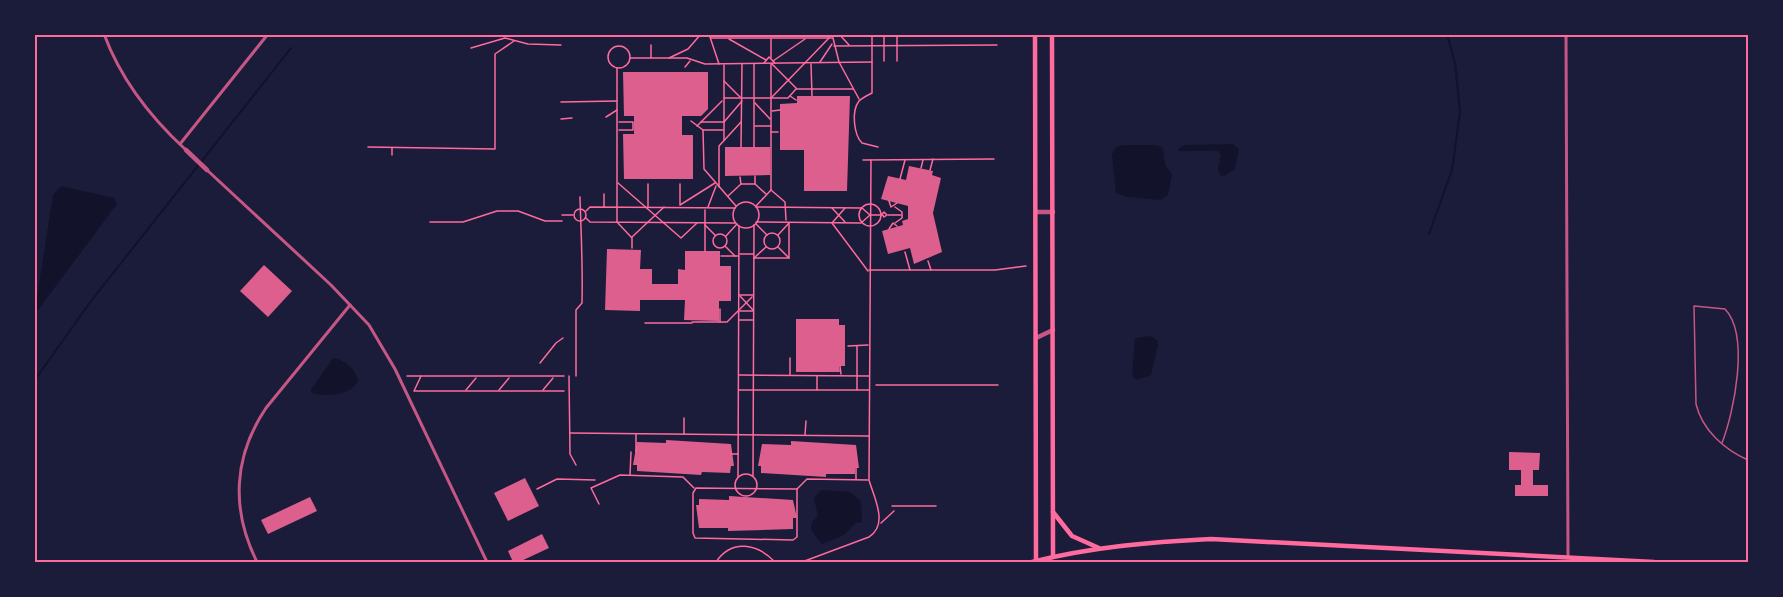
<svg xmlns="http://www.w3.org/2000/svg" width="1783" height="597" font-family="Signika,sans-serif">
  <rect width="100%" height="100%" fill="#1b1b3a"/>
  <!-- water -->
  <g fill="#12122b">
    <polygon points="1233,144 1239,149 1235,169 1224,176 1220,175 1218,169 1221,155 1218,151 1179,151 1178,149 1185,145"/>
    <polygon points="1123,145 1155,145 1163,148 1165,165 1172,174 1168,195 1161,200 1128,197 1116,193 1112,155 1115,148"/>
    <polygon points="61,186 114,198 117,204 38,310 35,310 53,195"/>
    <polygon points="1151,336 1158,341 1158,345 1151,375 1137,380 1132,376 1135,338"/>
    <path d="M 333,358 C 345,360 356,369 358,381 C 351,396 326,397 311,393 L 311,390 Z"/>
    <path d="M 821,490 L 850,492 L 861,501 L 862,522 L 856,523 L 844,535 L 822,544 C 814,533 804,528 818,516 L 814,498 Z"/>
  </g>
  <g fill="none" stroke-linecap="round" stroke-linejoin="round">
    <!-- stream -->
    <g stroke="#12122b" stroke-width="2">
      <polyline points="1429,234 1452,170 1460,112 1455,63 1447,34"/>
      <polyline points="34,381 91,301 291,48"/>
    </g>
  </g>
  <!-- building -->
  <g fill="#dd5f8e">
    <polygon points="623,72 708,72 708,109 701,116 682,116 682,135 693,135 693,179 624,179 623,134 634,134 634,116 624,116"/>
    <polygon points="797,96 850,96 847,191 804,191 804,150 780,150 780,104 797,103"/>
    <polygon points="725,147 770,147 770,175 725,176"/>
    <polygon points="909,166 933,171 932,175 941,178 933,213 942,252 914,264 910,248 888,254 882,231 903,225 902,221 908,219 908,206 881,199 888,176 906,180"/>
    <polygon points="607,249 641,250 640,269 652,269 652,284 678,284 678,269 685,270 685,251 720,251 720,266 731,266 731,301 719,301 719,321 684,320 685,300 640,300 640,311 605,310"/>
    <polygon points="264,265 292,291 268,317 240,291"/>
    <polygon points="796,319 839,319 839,325 845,325 845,366 839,366 840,372 796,372"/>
    <polygon points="666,440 731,444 734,466 731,466 730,473 702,472 701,475 637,471 637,465 633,465 637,442 666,443"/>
    <polygon points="791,441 856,445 859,468 855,468 855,474 826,474 826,477 761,473 761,466 758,466 762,444 791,445"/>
    <polygon points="1509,452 1540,453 1539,470 1533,470 1533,485 1548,485 1548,496 1515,496 1515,485 1521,485 1521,470 1509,470"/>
    <polygon points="525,478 539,506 508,521 494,493"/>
    <polygon points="729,496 793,500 797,518 793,518 793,529 728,531 728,528 699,528 696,505 699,505 699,499 729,500"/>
    <polygon points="310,497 317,511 268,534 261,520"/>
    <polygon points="542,534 549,548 519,562 513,562 508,551"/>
  </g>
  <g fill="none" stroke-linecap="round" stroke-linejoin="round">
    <!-- path -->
    <g stroke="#ff6b9d" stroke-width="1.5">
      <polyline points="709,34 719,64"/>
      <polyline points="832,34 839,62 859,99"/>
      <polyline points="839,34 849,45"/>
      <path d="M 872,34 L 872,93 C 868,95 862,98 859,101 C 851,111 854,135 862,143 L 878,147"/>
      <polyline points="897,34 897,61"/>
      <polyline points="711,38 832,38"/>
      <polyline points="729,39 766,60"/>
      <polyline points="651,45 651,58"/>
      <circle cx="619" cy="57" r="11"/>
      <polyline points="834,46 997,45"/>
      <polyline points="471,48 505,38 528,44 561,45"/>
      <polyline points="630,58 687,58 705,64 872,62"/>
      <polyline points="669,58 688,49 701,34"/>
      <polyline points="771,58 771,39"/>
      <polyline points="773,61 805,39"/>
      <polyline points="884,61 884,34"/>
      <polyline points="820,62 832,44"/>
      <polyline points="764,63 769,57 775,63"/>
      <polyline points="771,64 771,190"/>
      <polyline points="772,64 797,89 853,89"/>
      <polyline points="811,64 812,96"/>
      <polyline points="724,65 724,140"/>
      <polyline points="685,67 690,61"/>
      <polyline points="617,68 617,222 632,238 632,248"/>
      <polyline points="724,81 740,97"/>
      <polyline points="790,96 796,100"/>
      <polyline points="772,97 829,38"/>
      <polyline points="724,98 788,98 796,89"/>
      <polyline points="561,102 617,101"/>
      <polyline points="755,103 770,119"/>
      <polyline points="772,111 780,110"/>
      <polyline points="606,117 617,110"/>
      <polyline points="561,119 572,118"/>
      <polyline points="691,121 703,130 723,130"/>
      <polyline points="619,122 633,122 633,130 619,130"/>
      <polyline points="701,122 724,122 742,101"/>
      <polyline points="697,126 722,101"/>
      <polyline points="755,126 771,126"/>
      <polyline points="703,130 704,169 736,206"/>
      <polyline points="771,132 778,132"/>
      <polyline points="368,147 495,149 495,54 514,41"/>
      <polyline points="741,147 742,64"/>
      <polyline points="754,147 754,64"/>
      <polyline points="392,148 392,155"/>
      <polyline points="863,160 994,159"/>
      <polyline points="921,168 923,160"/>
      <polyline points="930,170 933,159"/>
      <polyline points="755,176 755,184"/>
      <polyline points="740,177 741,184"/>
      <polyline points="900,179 905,160"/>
      <polyline points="618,183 681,238 697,223"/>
      <polyline points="648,184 648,207"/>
      <polyline points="680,184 680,204"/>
      <polyline points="719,187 719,146 741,122"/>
      <polyline points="604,194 604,207"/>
      <polyline points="728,196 741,184 755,184 766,194"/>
      <polyline points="889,201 891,207 897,203"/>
      <circle cx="746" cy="215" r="13"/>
      <circle cx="870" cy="215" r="11"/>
      <polyline points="680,205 715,183"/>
      <polyline points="756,206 771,190 785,202 786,220"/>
      <polyline points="708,207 716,186"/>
      <polyline points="756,207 862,208 870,215 882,215"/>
      <polyline points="895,207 902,212 902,218 895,223"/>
      <polyline points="832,208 845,222"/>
      <polyline points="845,208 832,223 868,271"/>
      <circle cx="580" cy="215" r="6"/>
      <polyline points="705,210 705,251"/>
      <polyline points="586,211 590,207 735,208"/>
      <polygon points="884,212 887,215 884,217 882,214"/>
      <polyline points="562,215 573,215"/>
      <polyline points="888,215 901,215"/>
      <polyline points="586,218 590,222 735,223"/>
      <polyline points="430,222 463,222 497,211 518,211 545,221 562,221"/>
      <polyline points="756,222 861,223 870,215"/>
      <polyline points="756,224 767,235"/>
      <polyline points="705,225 715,235"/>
      <polyline points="889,229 893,223 897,226"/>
      <circle cx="772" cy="241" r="8"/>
      <circle cx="720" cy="241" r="7"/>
      <polyline points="778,235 789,223"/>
      <polyline points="726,236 737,224"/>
      <polyline points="632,237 664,207"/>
      <polyline points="725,246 735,256"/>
      <polyline points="778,247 789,258"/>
      <polyline points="905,252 910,270"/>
      <polyline points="740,254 753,254"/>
      <polyline points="721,256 738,256"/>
      <polyline points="754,258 789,258 789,223"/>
      <polyline points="754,258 766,247"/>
      <polyline points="928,261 931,270"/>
      <polyline points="869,270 995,270 1026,266"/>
      <polyline points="739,295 753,295"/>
      <polyline points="740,296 753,310"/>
      <polyline points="740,311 753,311"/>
      <polyline points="739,320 753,320"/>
      <polyline points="692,322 727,322 752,297"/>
      <polyline points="720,322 720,309"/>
      <polyline points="645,323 692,323"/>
      <polyline points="848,346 868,345"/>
      <polyline points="857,346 857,390"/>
      <polyline points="540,363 556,343 563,338"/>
      <polyline points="840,366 841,374"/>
      <polyline points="739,375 869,376"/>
      <polyline points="790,375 790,358"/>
      <polyline points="407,376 564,376"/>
      <polyline points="421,376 414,391 564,391"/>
      <polyline points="569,376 570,454 576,465"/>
      <path d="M 576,376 L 576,310 L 582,303 C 583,268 581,233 580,197"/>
      <polyline points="817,376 817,390"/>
      <polyline points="876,385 998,385"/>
      <polyline points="466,390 476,378"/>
      <polyline points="499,390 509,378"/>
      <polyline points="543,390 553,378"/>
      <polyline points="739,390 869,390"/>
      <polyline points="570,433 869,436"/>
      <polyline points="684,434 684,418"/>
      <polyline points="805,435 806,421"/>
      <polyline points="636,452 636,434"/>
      <polyline points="731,454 738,454"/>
      <polyline points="856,468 856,479"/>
      <circle cx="746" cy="485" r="11"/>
      <polyline points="630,475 631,452"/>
      <polyline points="753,476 754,225"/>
      <polyline points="738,477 739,226"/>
      <polygon points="696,488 797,489 797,537 793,540 695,538 693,533 693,493"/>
      <polyline points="537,489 557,479 595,480"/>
      <polyline points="797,489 807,479 868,480"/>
      <polyline points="599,504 591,488 620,475 683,477 694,488"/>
      <polyline points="892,506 936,506"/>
      <polyline points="881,523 894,511"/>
      <path d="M 716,562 C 732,538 758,544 775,562"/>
      <path d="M 802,562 L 869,537 C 889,524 874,498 869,480 L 871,160"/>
    </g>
    <!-- service -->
    <path stroke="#c65784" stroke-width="1.5" d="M 1722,443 C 1734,412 1750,335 1725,309 L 1694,306 L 1696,404 C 1702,430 1725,450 1748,460"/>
    <!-- minor -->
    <g stroke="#c65784" stroke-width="3">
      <path d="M 104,34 C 121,80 150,117 186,150"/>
      <polyline points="1566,34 1568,557"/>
      <polyline points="180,144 268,34"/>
      <polyline points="207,170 331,285 369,325 395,369 487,562"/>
      <path d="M 257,562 C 231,510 233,457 266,408 L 350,305"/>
    </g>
    <!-- tertiary -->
    <g stroke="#c65784" stroke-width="4.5">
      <polyline points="186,150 207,170"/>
      <polyline points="1036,212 1053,212"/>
      <polyline points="1036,338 1053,330"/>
    </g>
    <!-- secondary -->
    <g stroke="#ff6b9d" stroke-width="4.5">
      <polyline points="1035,34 1036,561"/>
      <polyline points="1052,34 1053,557"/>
      <polyline points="1053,512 1072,536 1099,548"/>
      <path d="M 1032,562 C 1091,547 1150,542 1211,539 L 1654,562"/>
    </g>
  </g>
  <!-- border -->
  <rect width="1783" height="597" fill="none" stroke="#1b1b3a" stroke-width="72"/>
  <rect x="36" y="36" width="1711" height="525" fill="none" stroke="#ff6b9d" stroke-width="2"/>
</svg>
